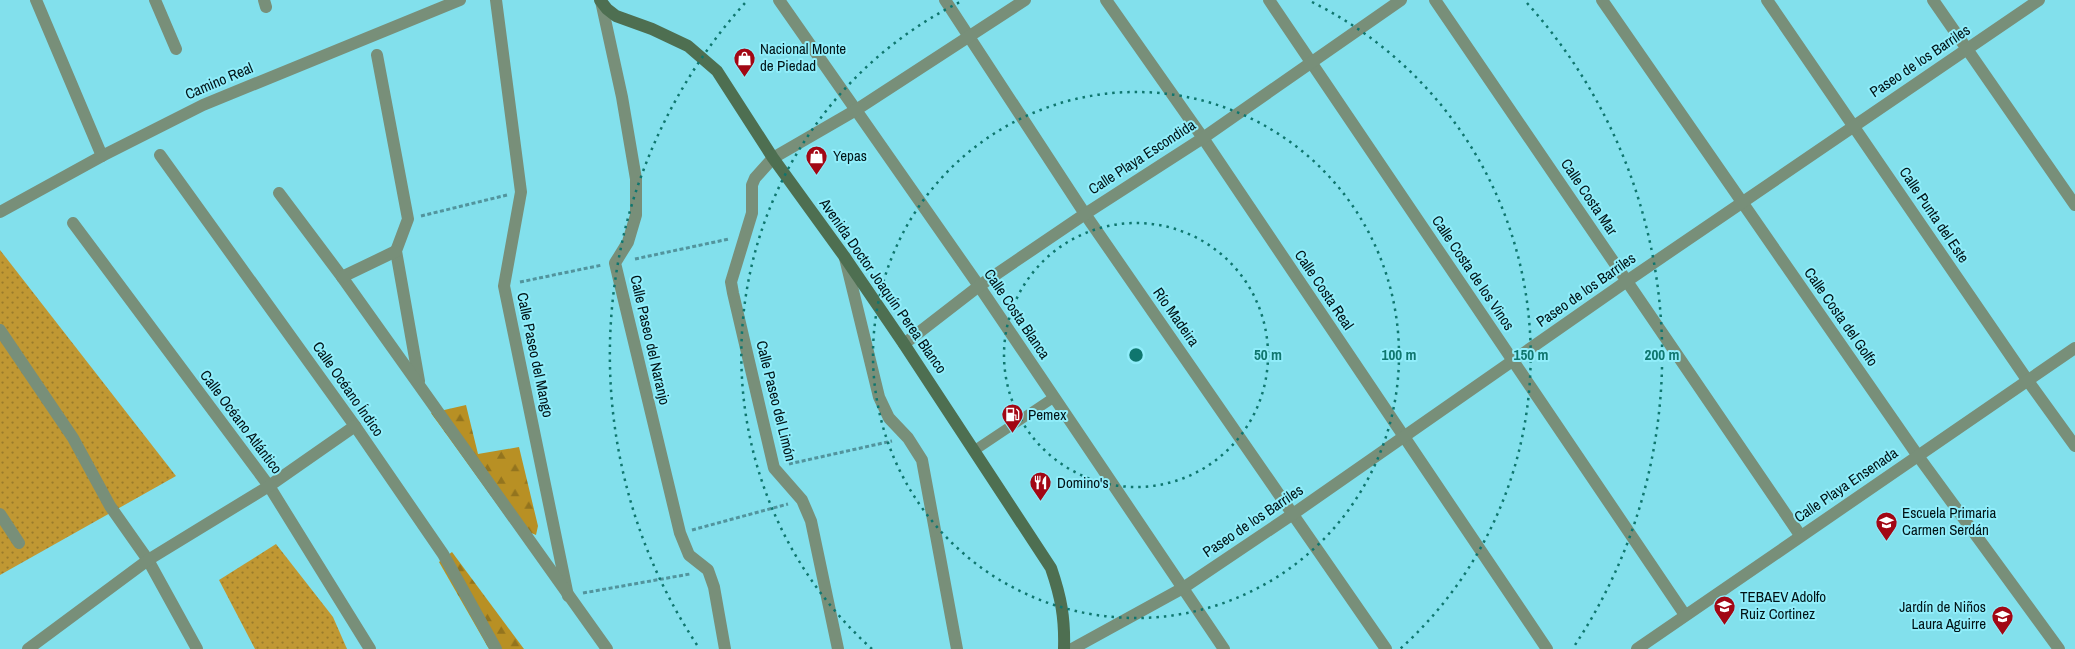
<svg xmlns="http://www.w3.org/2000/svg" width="2075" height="649" font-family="'Archivo Narrow',sans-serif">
  <defs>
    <pattern id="grass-dots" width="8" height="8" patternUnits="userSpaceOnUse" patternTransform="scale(1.25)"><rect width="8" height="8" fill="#c09833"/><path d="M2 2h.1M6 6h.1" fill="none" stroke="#9a7b2a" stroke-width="1.8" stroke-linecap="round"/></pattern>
    <pattern id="forest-firs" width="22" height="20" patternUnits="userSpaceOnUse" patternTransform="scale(1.25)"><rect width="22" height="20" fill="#b89024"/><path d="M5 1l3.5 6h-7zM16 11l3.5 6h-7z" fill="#93741e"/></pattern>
  </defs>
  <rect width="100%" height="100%" fill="#82e0ec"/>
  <!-- grass -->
  <g fill="url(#grass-dots)">
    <polygon points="0,250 176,476 0,575"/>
    <polygon points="276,544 333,617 347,649 255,649 219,580"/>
  </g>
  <!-- forest -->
  <g fill="url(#forest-firs)">
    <polygon points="466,405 478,454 519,447 538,526 536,535 512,525 431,413"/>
    <polygon points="452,552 524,649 489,649 439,562"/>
  </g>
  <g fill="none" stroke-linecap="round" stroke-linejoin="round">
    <!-- path -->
    <g stroke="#52949d" stroke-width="3" stroke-dasharray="4 2.5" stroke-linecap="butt">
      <polyline points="421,216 507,195"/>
      <polyline points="635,259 729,239"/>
      <polyline points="520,282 602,265"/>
      <polyline points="789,464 892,441"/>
      <polyline points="692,530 788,504"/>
      <polyline points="583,593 690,574"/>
    </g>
    <!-- lane -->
    <polyline stroke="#788f79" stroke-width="10" points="975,450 1053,398"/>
    <!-- street -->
    <g stroke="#788f79" stroke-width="12">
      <polyline points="36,0 102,156"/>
      <polyline points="155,0 176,49"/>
      <polyline points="264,0 266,7"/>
      <polyline points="496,0 521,192 504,286 568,596"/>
      <polyline points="779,0 979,286 1224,649"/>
      <polyline points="945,0 1085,214 1386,649"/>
      <polyline points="1106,0 1203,138 1547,649"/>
      <polyline points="1269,0 1685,615"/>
      <polyline points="1435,0 1800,535"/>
      <polyline points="1602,0 1918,456 2059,649"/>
      <polyline points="1767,0 2028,381 2075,446"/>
      <polyline points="1933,0 2075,205"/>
      <polyline points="601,1 622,97 636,179 636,215 628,242 615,263 680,533 689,555 708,570 714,587 725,649"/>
      <polyline points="377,55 408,219 396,251 419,381"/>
      <polyline points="160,155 355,426 443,554 496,649"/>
      <polyline points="279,193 342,277 607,649"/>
      <polyline points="0,212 102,156 203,105 460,0"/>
      <polyline points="73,223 269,486 370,649"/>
      <polyline points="845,258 879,397 889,418 908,438 922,460 957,649"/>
      <polyline points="342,277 396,251"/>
      <polyline points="0,330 73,438 110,506 148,560 197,649"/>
      <polyline points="904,344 979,286 1085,214 1203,138 1401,0"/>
      <polyline points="0,514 19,543"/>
      <polyline points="28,649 148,560 269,486 355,426"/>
      <polyline points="838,649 811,521 802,500 774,468 733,293 731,282 752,213 752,185 755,178 773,158 856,110 1025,0"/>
      <polyline points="1072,649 1183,588 1293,514 1627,281 2039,0"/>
      <polyline points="1637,649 2075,348"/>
    </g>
    <!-- secondary -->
    <path stroke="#4e6f51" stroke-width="12" d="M 600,0 L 607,9 L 616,16 L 652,29 L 688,46 L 717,71 L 773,158 L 844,256 L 904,344 L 1051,568 C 1061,597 1065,618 1064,649"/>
  </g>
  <!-- distance rings -->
  <g fill="none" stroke="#0f766e" stroke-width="2.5" stroke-dasharray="2.5 5">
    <circle cx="1136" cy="355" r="132"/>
    <circle cx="1136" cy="355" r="263"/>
    <path d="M872 649A395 395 0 0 1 960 2M1312 2A395 395 0 0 1 1400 649"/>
    <path d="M697 645A526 526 0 0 1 745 3M1527 3A526 526 0 0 1 1575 645"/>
  </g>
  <!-- icons -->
  <defs>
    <symbol id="shop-pin" viewBox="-11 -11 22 30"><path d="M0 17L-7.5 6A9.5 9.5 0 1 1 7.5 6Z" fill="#a20714" stroke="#90edfa"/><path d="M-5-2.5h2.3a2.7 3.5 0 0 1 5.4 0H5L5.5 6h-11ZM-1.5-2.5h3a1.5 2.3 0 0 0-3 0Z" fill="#fff"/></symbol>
    <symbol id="fuel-pin" viewBox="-11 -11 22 30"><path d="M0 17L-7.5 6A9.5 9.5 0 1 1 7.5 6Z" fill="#a20714" stroke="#90edfa"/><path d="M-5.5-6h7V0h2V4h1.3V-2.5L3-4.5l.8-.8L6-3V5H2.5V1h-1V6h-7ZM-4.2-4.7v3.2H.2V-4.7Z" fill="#fff"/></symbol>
    <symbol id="restaurant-pin" viewBox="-11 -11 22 30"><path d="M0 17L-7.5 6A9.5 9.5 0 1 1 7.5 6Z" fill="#a20714" stroke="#90edfa"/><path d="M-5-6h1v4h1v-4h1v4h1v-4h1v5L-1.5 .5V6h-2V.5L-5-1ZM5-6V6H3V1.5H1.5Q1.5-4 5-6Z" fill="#fff"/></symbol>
    <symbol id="school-pin" viewBox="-11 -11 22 30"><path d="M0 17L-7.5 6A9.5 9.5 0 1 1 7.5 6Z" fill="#a20714" stroke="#90edfa"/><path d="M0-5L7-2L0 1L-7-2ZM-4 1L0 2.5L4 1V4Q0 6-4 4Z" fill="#fff"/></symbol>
  </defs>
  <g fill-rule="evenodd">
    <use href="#shop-pin" x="732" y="46" width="25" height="34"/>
    <use href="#shop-pin" x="804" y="144" width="25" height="34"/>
    <use href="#fuel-pin" x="1000" y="402" width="25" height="34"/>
    <use href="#restaurant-pin" x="1028" y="470" width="25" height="34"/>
    <use href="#school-pin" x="1874" y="510" width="25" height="34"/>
    <use href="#school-pin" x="1712" y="594" width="25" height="34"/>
    <use href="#school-pin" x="1990" y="604" width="25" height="34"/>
  </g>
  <g text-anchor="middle" stroke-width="4" stroke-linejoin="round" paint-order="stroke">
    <!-- poi labels -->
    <g font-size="15" fill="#011316" stroke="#90edfa" text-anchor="start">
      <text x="760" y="54">Nacional Monte<tspan x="760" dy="17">de Piedad</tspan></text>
      <text x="833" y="161">Yepas</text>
      <text x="1028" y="420">Pemex</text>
      <text x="1057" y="488">Domino's</text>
      <text x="1902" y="518">Escuela Primaria<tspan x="1902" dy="17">Carmen Serdán</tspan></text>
      <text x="1740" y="602">TEBAEV Adolfo<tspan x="1740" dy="17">Ruiz Cortinez</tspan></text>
      <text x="1986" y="612" text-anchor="end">Jardín de Niños<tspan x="1986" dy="17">Laura Aguirre</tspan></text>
    </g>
    <!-- street labels -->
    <g font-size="15" fill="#011316" stroke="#90edfa">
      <text transform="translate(1920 61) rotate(-34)" y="5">Paseo de los Barriles</text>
      <text transform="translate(219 81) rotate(-23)" y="5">Camino Real</text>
      <text transform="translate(1142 157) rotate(-33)" y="5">Calle Playa Escondida</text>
      <text transform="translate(1589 197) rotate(56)" y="5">Calle Costa Mar</text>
      <text transform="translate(1934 215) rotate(56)" y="5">Calle Punta del Este</text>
      <text transform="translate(1473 273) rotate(56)" y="5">Calle Costa de los Vinos</text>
      <text transform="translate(883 286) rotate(55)" y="5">Avenida Doctor Joaquín Perea Blanco</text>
      <text transform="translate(1324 290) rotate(56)" y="5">Calle Costa Real</text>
      <text transform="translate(1586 290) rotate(-35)" y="5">Paseo de los Barriles</text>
      <text transform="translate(1017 314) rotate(56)" y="5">Calle Costa Blanca</text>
      <text transform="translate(1176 317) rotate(55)" y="5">Río Madeira</text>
      <text transform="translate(1841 317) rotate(55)" y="5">Calle Costa del Golfo</text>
      <text transform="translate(650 340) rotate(77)" y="5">Calle Paseo del Naranjo</text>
      <text transform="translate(535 355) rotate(78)" y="5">Calle Paseo del Mango</text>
      <text transform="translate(348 389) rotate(55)" y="5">Calle Océano Índico</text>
      <text transform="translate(776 401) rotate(76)" y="5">Calle Paseo del Limón</text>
      <text transform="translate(241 422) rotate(53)" y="5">Calle Océano Atlántico</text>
      <text transform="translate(1846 485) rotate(-34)" y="5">Calle Playa Ensenada</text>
      <text transform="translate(1253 521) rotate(-34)" y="5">Paseo de los Barriles</text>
    </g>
  </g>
  <circle cx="1136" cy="355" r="8" fill="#0f766e" stroke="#90edfa" stroke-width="2.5"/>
  <g font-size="15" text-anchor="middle" font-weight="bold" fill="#0f766e" stroke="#90edfa" stroke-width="4" stroke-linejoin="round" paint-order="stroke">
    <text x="1268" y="360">50 m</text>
    <text x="1399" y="360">100 m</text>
    <text x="1531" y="360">150 m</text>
    <text x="1662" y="360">200 m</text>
  </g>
</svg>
